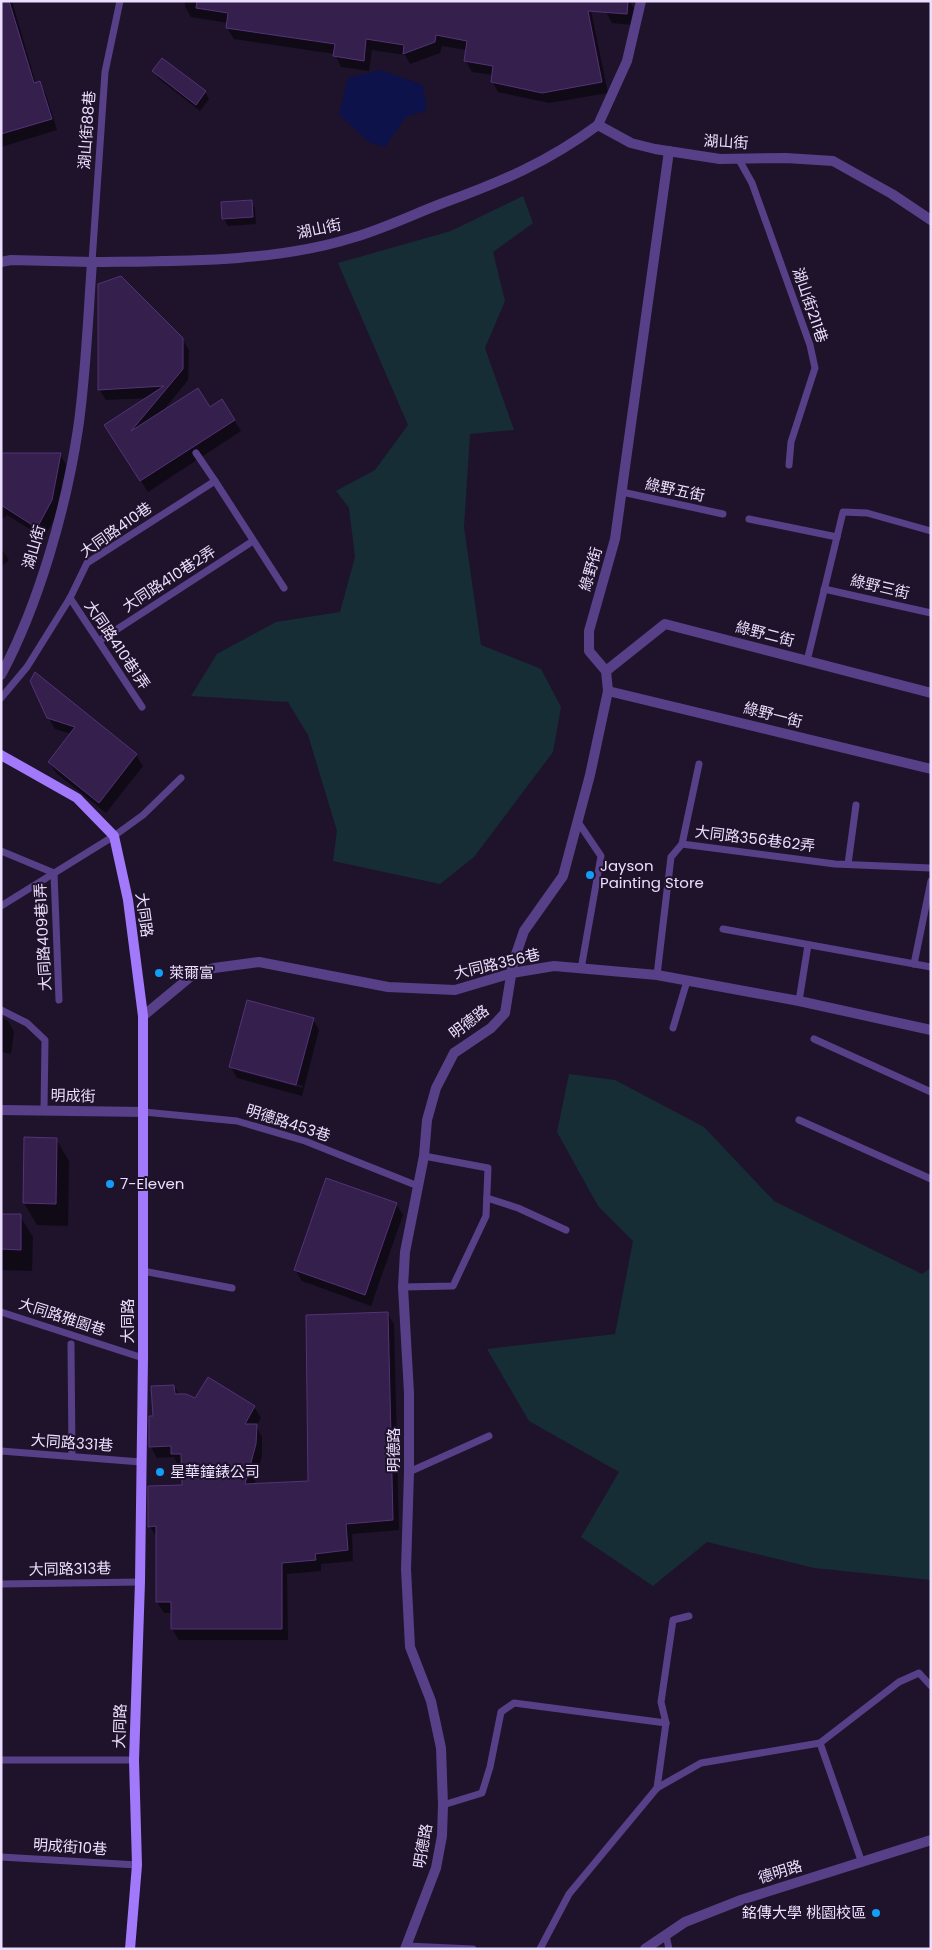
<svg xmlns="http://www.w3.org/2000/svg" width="932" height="1950" font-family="Poppins,'Noto Sans TC',sans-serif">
  <rect width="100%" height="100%" fill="#1e132b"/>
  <!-- green -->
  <g fill="#162d35">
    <polygon points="523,196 533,223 493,252 505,301 485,348 514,430 470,434 464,527 481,645 541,669 561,707 553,752 474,857 440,884 333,861 337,831 308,735 288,702 191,696 217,654 276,622 340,612 355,557 349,508 336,491 375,470 408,425 338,263 451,231"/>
    <polygon points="569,1074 615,1080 704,1127 774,1201 922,1274 931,1268 931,1580 814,1568 707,1542 653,1586 581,1537 619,1472 529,1421 487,1349 615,1334 633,1241 598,1206 557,1132"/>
  </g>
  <!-- water -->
  <polygon fill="#0d124a" points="380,70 423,85 427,110 406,117 385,147 369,142 339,115 348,78"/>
  <!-- shadow -->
  <g fill="#0007" fill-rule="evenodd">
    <polygon points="1,1 12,1 36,84 39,83 46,94 57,130 1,147"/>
    <polygon points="185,1 589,1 608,93 549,103 498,92 492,81 493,75 472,72 466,61 467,50 442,46 440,53 410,64 405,55 372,50 369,71 341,67 335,54 234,39 227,28 228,23 191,17 185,6"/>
    <polygon points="607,1 630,1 634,9 633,25 612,23 606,12"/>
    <polygon points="154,71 205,92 209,99 200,111 158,78"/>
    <polygon points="251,201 255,209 256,224 228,226 224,219 222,203"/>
    <polygon points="182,339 189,350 188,380 162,412 210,409 234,420 241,431 148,492 112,436 148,398 106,400 99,389"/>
    <polygon points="60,454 66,465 58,512 44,538 7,515 1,520 1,458"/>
    <polygon points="1,548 9,560 1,567"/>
    <polygon points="35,674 136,755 143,766 106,813 56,773 49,762 71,734 55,729 48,717"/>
    <polygon points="1,1017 8,1021 14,1032 11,1054 1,1052"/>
    <path d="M 313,1019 L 319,1030 L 302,1096 L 237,1078 L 231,1067 ZM 238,1068 L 303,1086 L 302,1088 L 238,1071 Z"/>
    <polygon points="56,1139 69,1161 68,1226 37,1225 24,1203"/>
    <polygon points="396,1204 403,1215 371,1306 302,1281 295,1270"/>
    <polygon points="1,1215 20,1216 33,1237 32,1271 1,1270"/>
    <polygon points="387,1313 394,1324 399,1530 352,1534 353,1561 321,1564 321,1571 287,1574 288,1640 179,1640 172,1629 172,1613 164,1613 157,1602 157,1537 149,1526 183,1486 183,1465 178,1465 174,1457 157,1458 151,1447 154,1417 174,1386 179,1395 196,1400 254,1407 261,1418 256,1426 262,1437 262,1456 254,1485 309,1482"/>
  </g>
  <!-- building -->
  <g fill="#351f4c" stroke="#543277">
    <polygon points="1,1 9,1 34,83 40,81 52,119 1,134"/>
    <polygon points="197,1 628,1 627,14 588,11 602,82 542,93 491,82 493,66 464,61 467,41 436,35 435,42 403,54 404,45 366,39 364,61 333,56 335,44 226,28 228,13 196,8"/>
    <polygon points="162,58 206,91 196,105 152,71"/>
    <polygon points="252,200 253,217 222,219 221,202"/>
    <polygon points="121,276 183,338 183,369 131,431 198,388 210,407 222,399 235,420 140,481 104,425 164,386 98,390 98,284"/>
    <polygon points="1,453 61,453 52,500 37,528 1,505"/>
    <polygon points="35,672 137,754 99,803 48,762 75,727 47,718 30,681"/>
    <polygon points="247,1000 314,1018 296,1085 229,1067"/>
    <polygon points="24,1137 57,1138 56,1204 23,1203"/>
    <polygon points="326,1178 397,1203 365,1295 294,1270"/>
    <polygon points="1,1214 21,1214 21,1250 1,1249"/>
    <polygon points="388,1312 393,1520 346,1524 348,1550 315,1554 316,1560 282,1563 282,1629 171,1629 171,1602 156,1602 156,1526 148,1527 148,1486 182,1485 181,1454 171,1454 171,1446 149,1447 149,1416 153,1416 151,1386 174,1385 175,1394 186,1394 195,1398 208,1377 255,1406 245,1424 257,1424 256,1444 245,1484 308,1481 306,1315"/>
  </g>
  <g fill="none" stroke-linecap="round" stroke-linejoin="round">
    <!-- lane -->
    <g stroke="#574088" stroke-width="7">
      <polyline points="738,158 752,183 810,345 815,368 791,442 789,465"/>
      <polyline points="92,262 105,72 120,1"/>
      <polyline points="215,481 284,588"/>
      <polyline points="622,492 723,514"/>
      <polyline points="749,519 837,537"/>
      <polyline points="824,589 931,613"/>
      <polyline points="70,598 142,707"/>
      <polyline points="99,641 253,541"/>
      <polyline points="807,661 843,512 867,513 931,531"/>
      <polyline points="1,698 27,667 70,598 87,563 215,481 196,453"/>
      <polyline points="578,822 601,856 581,969"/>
      <polyline points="682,844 699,764"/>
      <polyline points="1,851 54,873 59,1000"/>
      <polyline points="848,864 856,805"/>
      <polyline points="1,906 114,836 143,815 181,778"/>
      <polyline points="723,929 931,967"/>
      <polyline points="914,964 931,881"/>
      <polyline points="657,975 671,857 682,844 835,864 931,868"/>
      <polyline points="799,1001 808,945"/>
      <polyline points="1,1010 27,1023 45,1040 44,1110"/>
      <polyline points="673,1028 687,981"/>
      <polyline points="814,1039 931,1092"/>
      <polyline points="144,1112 237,1121 305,1141 418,1186"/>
      <polyline points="799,1120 931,1179"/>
      <polyline points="487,1198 518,1208 566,1230"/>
      <polyline points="143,1271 232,1288"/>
      <polyline points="403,1287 453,1286 486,1216 488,1168 424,1156"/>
      <polyline points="1,1312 143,1358"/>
      <polyline points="71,1344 72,1456"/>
      <polyline points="1,1451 141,1462"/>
      <polyline points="409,1472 489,1436"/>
      <polyline points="1,1584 140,1582"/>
      <polyline points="1,1760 134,1760"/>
      <polyline points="657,1788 666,1723 661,1702 673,1620 689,1616"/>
      <polyline points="443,1805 482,1793 490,1767 501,1712 514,1703 666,1723"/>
      <polyline points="1,1857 137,1865"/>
      <polyline points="862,1863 820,1743 899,1682 919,1673 931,1686"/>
      <polyline points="666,1935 669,1949"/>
      <polyline points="407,1946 473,1949"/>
      <polyline points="540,1949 569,1894 657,1788 701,1763 820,1743"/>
    </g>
    <!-- street -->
    <g stroke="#574088" stroke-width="10">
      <polyline points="598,125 627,61 641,1"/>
      <polyline points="1,262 11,260 92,262"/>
      <polyline points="606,671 665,624 931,693"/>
      <path d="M 1,675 C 39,604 66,508 78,429 C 86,374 88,317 92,262 C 177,261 274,263 355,237 C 385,228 414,214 443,203 C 501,182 548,162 598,125 L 631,143 L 655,149 L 720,159 L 786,158 L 833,161 L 892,194 L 931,220"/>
      <polyline points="608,691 931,769"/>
      <polyline points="143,1016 195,973 214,968 259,962 388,987 455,990 512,973 554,966 657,975 799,1001 931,1030"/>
      <polyline points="1,1110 144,1112"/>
      <polyline points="405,1949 436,1868 442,1836 443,1805 441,1748 431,1701 410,1647 406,1569 409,1472 409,1393 403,1287 405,1252 424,1156 427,1120 436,1088 454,1053 491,1028 505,1013 513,963 524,931 563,876 590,775 608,691 606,671 589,651 589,631 615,539 669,151"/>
      <polyline points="645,1949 685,1922 741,1900 931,1840"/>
    </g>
    <!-- secondary -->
    <polyline stroke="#a179fa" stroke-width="10" points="1,755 77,798 114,836 128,900 143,1016 143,1358 140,1582 134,1760 137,1865 130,1949"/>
  </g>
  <!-- markers -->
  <g fill="#129df6" stroke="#1e132b" stroke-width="2">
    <circle cx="590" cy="875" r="5"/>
    <circle cx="159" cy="973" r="5"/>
    <circle cx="110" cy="1184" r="5"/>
    <circle cx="160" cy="1472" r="5"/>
    <circle cx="876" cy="1913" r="5"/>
  </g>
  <g text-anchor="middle" stroke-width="4" stroke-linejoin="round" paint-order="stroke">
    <!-- street labels -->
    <g font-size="15" fill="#ebdefe" stroke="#1e132b">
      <text transform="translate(87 130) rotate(-86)" y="5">湖山街88巷</text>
      <text transform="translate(726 142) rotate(3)" y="5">湖山街</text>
      <text transform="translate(319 229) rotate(-12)" y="5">湖山街</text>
      <text transform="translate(810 305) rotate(71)" y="5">湖山街211巷</text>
      <text transform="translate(675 490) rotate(12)" y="5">綠野五街</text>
      <text transform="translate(116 530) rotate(-35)" y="5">大同路410巷</text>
      <text transform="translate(34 547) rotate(-74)" y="5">湖山街</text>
      <text transform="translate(591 569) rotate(-74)" y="5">綠野街</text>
      <text transform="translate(169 579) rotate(-33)" y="5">大同路410巷2弄</text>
      <text transform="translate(880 587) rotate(13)" y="5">綠野三街</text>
      <text transform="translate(765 634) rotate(14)" y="5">綠野二街</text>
      <text transform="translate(117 645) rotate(56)" y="5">大同路410巷1弄</text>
      <text transform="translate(773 715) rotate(14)" y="5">綠野一街</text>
      <text transform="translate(755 839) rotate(7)" y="5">大同路356巷62弄</text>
      <text transform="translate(144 915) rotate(82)" y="5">大同路</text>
      <text transform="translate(43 937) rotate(-93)" y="5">大同路409巷1弄</text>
      <text transform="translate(497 964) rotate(-13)" y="5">大同路356巷</text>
      <text transform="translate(469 1022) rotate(-37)" y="5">明德路</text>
      <text transform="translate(73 1096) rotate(1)" y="5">明成街</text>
      <text transform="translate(288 1123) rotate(18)" y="5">明德路453巷</text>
      <text transform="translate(62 1317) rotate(18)" y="5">大同路雅園巷</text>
      <text transform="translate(128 1321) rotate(-90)" y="5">大同路</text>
      <text transform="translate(72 1443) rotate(4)" y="5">大同路331巷</text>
      <text transform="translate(394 1450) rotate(-90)" y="5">明德路</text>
      <text transform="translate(70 1569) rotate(-1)" y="5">大同路313巷</text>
      <text transform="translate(120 1726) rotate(-88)" y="5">大同路</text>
      <text transform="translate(423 1846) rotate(-80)" y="5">明德路</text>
      <text transform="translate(70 1847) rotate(4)" y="5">明成街10巷</text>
      <text transform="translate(780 1872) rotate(-17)" y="5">德明路</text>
    </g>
    <!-- poi labels -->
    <g font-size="15" fill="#ebdefe" stroke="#1e132b" text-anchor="start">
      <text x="600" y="871">Jayson<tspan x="600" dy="17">Painting Store</tspan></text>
      <text x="169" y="978">萊爾富</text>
      <text x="120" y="1189">7-Eleven</text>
      <text x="170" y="1477">星華鐘錶公司</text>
      <text x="866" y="1918" text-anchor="end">銘傳大學 桃園校區</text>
    </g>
  </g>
  <!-- border -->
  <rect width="932" height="1950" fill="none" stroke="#ebdefe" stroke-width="5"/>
</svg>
